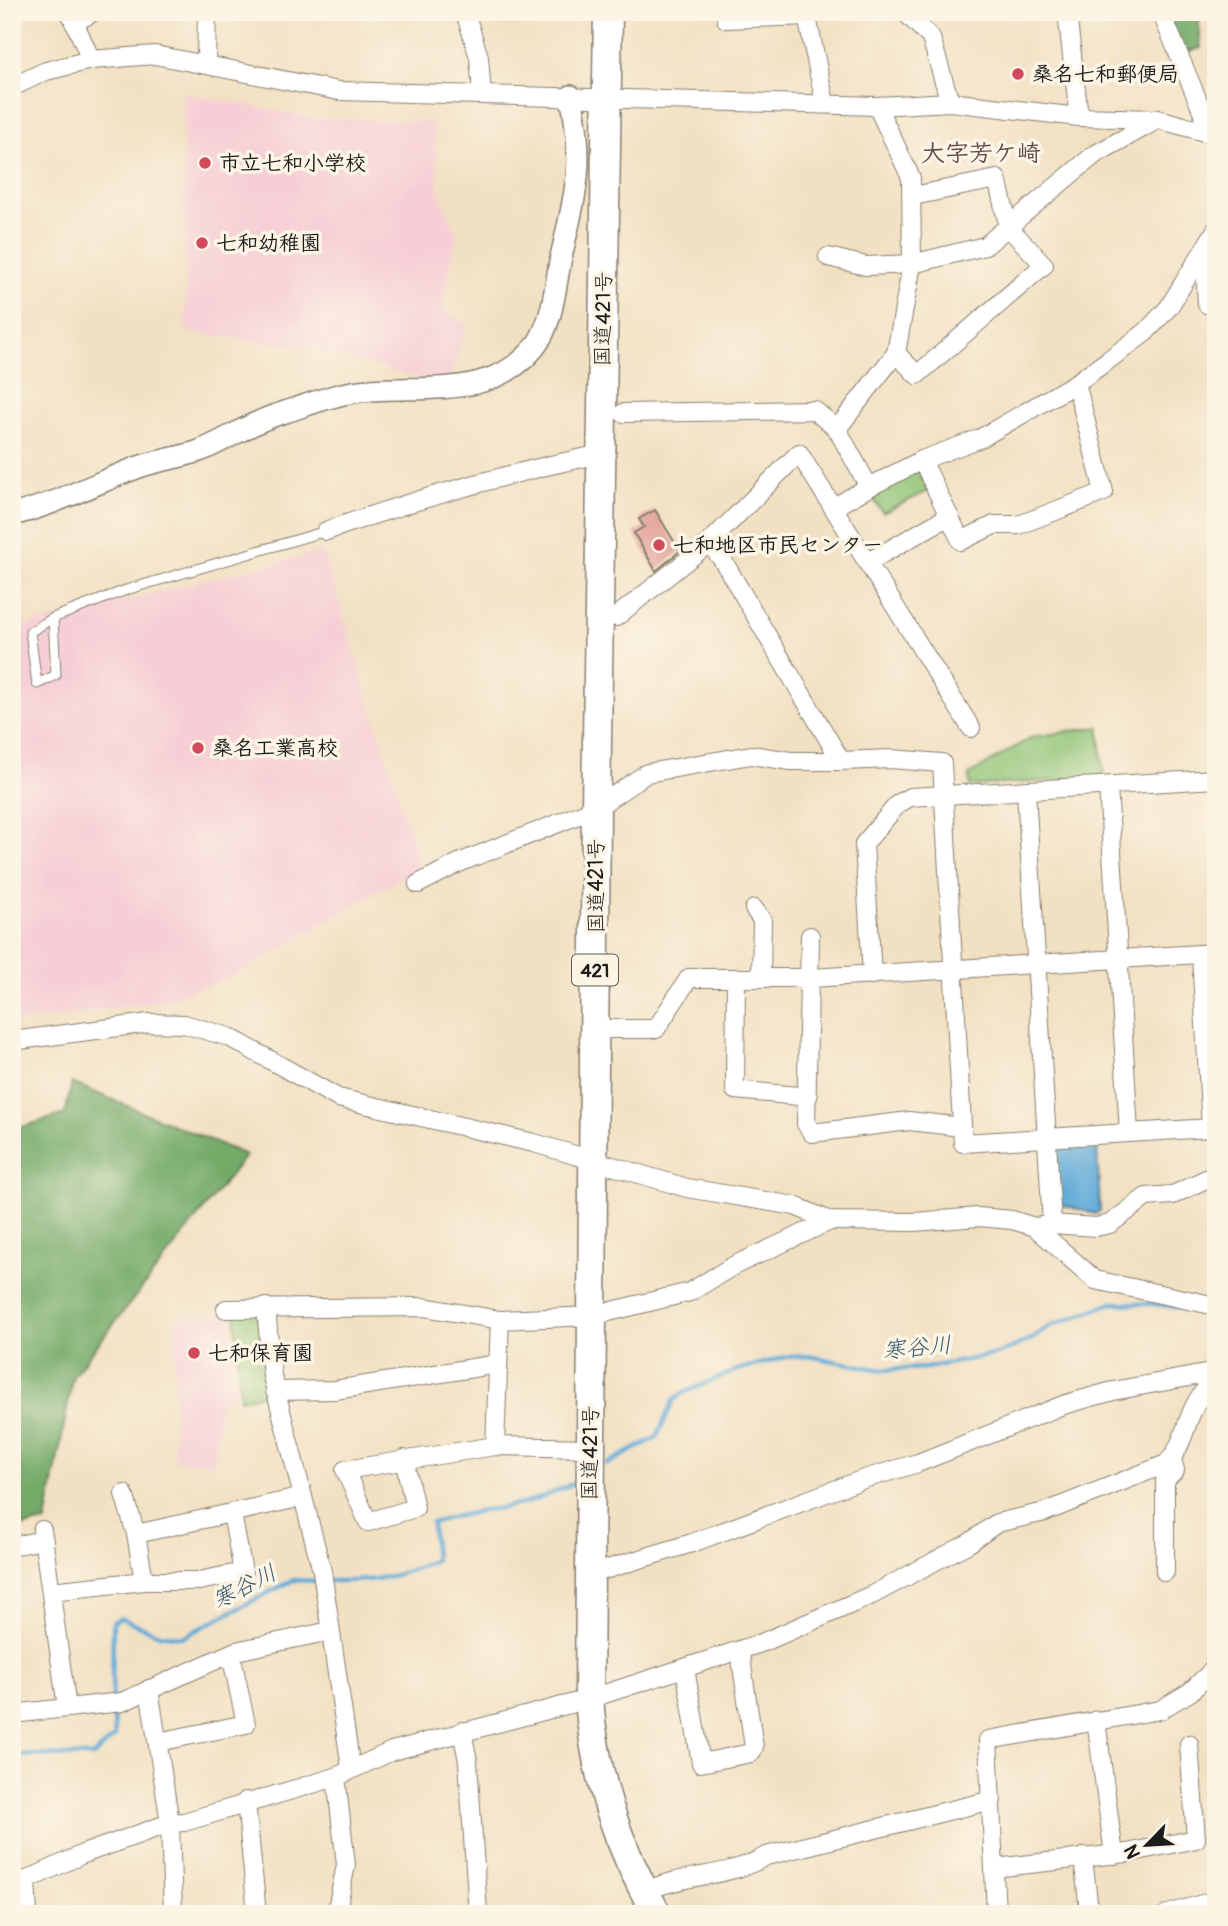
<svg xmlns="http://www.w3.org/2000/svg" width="1228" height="1926" font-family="Pangolin,'Klee One',sans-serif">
  <rect width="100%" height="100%" fill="#fcf5e5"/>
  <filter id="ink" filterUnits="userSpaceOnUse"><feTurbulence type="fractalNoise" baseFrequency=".0143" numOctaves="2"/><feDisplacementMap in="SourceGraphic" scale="14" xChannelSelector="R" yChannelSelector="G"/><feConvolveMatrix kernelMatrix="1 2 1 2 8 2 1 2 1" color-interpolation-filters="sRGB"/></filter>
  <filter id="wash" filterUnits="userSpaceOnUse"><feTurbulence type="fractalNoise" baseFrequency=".00686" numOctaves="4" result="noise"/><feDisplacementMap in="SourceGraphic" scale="28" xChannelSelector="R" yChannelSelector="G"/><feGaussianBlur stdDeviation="1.57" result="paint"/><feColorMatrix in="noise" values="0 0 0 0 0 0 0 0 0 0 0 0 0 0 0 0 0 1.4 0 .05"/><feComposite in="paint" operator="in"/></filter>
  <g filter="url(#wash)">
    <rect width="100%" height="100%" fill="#f2e0c2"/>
    <!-- built -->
    <g fill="#f6cfd6">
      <polygon points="183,93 314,118 433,122 439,192 457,234 442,308 467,325 448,386 312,349 186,331"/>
      <polygon points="323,551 420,866 238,974 166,1000 12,1023 12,629"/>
      <polygon points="231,1315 235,1399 220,1401 214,1463 174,1460 175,1318"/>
    </g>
    <!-- green -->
    <g fill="#8fc476" stroke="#567049" stroke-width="2">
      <polygon points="915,469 922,473 930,490 883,513 869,493"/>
      <polygon points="1099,727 1104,777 970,786 969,775 1032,737"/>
      <polygon points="263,1310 272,1393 240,1399 235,1312"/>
    </g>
    <!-- forest -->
    <g fill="#73aa67" stroke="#486342" stroke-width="2">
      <polygon points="1166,12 1198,12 1201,48 1183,53"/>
      <polygon points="72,1083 246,1155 73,1376 46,1522 12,1529 12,1130 65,1114"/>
    </g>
    <!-- water -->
    <polygon fill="#60aad8" stroke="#3e637a" stroke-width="2" points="1097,1142 1100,1211 1095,1214 1059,1204 1054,1148 1059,1144"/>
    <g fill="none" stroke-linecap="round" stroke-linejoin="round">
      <!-- stream -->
      <g stroke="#60aad8" stroke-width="4.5">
        <polyline points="607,1464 657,1437 673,1401 681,1394 737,1370 786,1357 808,1356 882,1370 926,1368 997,1354 1032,1339 1050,1326 1112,1303 1155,1304 1195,1310"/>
        <path d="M 329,1581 C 372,1582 396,1578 435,1560 L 432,1523 C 462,1513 492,1510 522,1504 C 540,1500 557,1490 574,1483"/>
        <polyline points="112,1698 113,1622 121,1618 159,1634 183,1637 293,1580 320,1581"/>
        <polyline points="12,1755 93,1756 115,1736 113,1707"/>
      </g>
    </g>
    <g id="blocks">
      <!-- building -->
      <polygon fill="#e2a198" points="655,510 680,551 656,571 634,533 644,527 639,519"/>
    </g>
  </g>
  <g filter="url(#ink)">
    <use href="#blocks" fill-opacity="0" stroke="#877e6f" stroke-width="2"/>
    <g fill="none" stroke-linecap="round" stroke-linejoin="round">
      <defs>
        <polyline id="service" points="53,618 30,632 37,684 56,675 53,618 126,590 326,531"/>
        <g id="minor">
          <polyline points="70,12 91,60"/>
          <polyline points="465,12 479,57 482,94"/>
          <polyline points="806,12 825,103"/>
          <polyline points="905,12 931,38 950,102"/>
          <polyline points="1067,12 1079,117"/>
          <polyline points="1161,12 1203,113 1204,132"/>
          <polyline points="726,19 808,16"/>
          <polyline points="74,23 93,12"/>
          <polyline points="206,63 207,12"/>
          <polyline points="12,87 46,71 91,60 155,55 339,91 877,106 950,102 1079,117 1158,119 1216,135"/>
          <polyline points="1204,251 1207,304 1216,305"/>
          <polyline points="828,257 866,266 912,264 985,246 1094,155 1157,120"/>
          <polyline points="896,353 917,375 1044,265 1009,228 997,179 913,196"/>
          <polyline points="623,413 814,410 837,429 869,487 922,460 981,438 1076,383 1107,361 1146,332 1169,307 1216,230"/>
          <polyline points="837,429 896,353 912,264 911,178 877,106"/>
          <polyline points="922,460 961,541 994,525 1019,525 1104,492 1076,383"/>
          <polyline points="834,507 869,487"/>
          <path d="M 326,531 C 416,499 508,473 601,454"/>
          <polyline points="709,543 799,453 971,728"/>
          <polyline points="868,562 949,516"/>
          <polyline points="841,761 891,759 942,763 963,1143 1211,1128 1201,955"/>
          <polyline points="1108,786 1129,1133"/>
          <polyline points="1026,791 1052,1224"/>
          <polyline points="418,884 461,862 596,808 647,773 751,755 791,761 841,761 722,559 709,543 616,617 599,614"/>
          <polyline points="754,909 762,920 761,978"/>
          <polyline points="810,936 806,1124 812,1133 909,1121 962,1127"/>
          <polyline points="872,975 864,844 898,804 910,797 1216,779"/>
          <polyline points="736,979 735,1090 808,1097"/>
          <polyline points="595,1029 656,1029 689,978 811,978 1216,953"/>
          <polyline points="12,1041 149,1023 184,1024 229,1037 338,1098 534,1143 687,1188 795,1206 830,1221 915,1222 978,1217 1012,1220 1035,1227 1052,1224 1096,1227 1110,1224 1146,1197 1173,1195 1216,1174"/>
          <polyline points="1035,1227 1095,1280 1216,1306"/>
          <polyline points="266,1307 272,1376 322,1571 351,1769"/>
          <polyline points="226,1309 424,1307 500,1320 592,1316 690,1292 733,1266 830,1221"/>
          <polyline points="275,1391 335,1390 498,1364"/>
          <polyline points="495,1446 500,1320"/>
          <polyline points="404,1459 415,1508 368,1522 345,1470 495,1446 590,1448"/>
          <polyline points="124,1494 136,1534 144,1581"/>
          <polyline points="42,1530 67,1708"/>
          <polyline points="136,1534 303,1497"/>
          <polyline points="12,1546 44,1540"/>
          <polyline points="1165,1572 1165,1480 1175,1470 1172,1458"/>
          <polyline points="588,1575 692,1543 864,1479 918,1463 1063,1405 1113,1391 1216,1372"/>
          <polyline points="51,1591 144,1581 199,1581 243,1572 232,1514"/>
          <polyline points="685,1668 701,1763 751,1753 754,1747 741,1659 737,1651"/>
          <polyline points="149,1689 170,1823 173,1914"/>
          <polyline points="12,1714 122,1702 236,1651 330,1631"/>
          <polyline points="1096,1720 1114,1855"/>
          <polyline points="462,1731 468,1761 478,1914"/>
          <polyline points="158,1742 246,1724 231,1654"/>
          <polyline points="336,1777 346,1865 336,1914"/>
          <polyline points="246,1801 257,1914"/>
          <polyline points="1083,1857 1089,1911"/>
          <polyline points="995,1868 1127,1853 1196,1839 1189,1744"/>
          <polyline points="26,1880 28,1914"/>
          <path d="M 12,1887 L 83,1854 L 170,1823 L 184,1822 L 336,1777 L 392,1751 L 589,1699 L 764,1642 L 872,1595 L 969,1543 L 997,1523 L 1045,1512 L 1166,1464 C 1190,1442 1183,1404 1216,1380"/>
          <path d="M 644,1892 C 683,1873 730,1878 766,1856 L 992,1800"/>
          <polyline points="996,1914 988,1740 1160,1710 1190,1692 1216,1667"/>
          <polyline points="1168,1914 1216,1900"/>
        </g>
        <path id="tertiary" d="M 12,515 C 56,504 94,484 136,468 C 157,460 181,458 202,450 C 228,439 252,422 279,414 C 305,406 333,394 360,391 C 419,384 491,401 534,348 C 553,325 555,286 561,257 C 576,192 585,164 571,96"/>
        <path id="trunk" d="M 608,12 L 596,808 L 589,1699 C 595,1778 617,1846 657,1914"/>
      </defs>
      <!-- service casing -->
      <use href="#service" stroke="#877e6f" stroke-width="11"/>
      <!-- minor casing -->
      <use href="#minor" stroke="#877e6f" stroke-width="20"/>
      <!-- tertiary casing -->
      <use href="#tertiary" stroke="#877e6f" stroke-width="24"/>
      <!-- trunk casing -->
      <use href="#trunk" stroke="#877e6f" stroke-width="31"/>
      <!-- service -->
      <use href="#service" stroke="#fff" stroke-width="9"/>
      <!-- minor -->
      <use href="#minor" stroke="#fff" stroke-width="18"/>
      <!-- tertiary -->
      <use href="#tertiary" stroke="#fff" stroke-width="21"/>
      <!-- trunk -->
      <use href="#trunk" stroke="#fff" stroke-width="28"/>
    </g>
  </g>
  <!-- markers -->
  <g fill="#d1495b" stroke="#fcf5e5" stroke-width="2.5">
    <circle cx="1018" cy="74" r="7"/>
    <circle cx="205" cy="163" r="7"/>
    <circle cx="202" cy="243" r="7"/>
    <circle cx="659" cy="545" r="7"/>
    <circle cx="198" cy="748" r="7"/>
    <circle cx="194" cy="1353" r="7"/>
  </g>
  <g text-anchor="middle" stroke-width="7" stroke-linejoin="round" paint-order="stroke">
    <!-- shield labels -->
    <rect fill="#fcf5e5" stroke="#5f5d58" stroke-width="2" x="572" y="954.5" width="46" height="31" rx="5"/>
    <g font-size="19" font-weight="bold" fill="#1c1c1c">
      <text x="595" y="977">421</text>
    </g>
    <!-- poi labels -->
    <g font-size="21" font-weight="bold" fill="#1c1c1c" stroke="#fcf5e5" text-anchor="start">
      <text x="1032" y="81">桑名七和郵便局</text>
      <text x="219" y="170">市立七和小学校</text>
      <text x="216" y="250">七和幼稚園</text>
      <text x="673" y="552">七和地区市民センター</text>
      <text x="212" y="755">桑名工業高校</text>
      <text x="208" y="1360">七和保育園</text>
    </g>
    <!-- street labels -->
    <g font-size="21" fill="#1c1c1c" stroke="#fcf5e5">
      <text transform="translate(603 319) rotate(-89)" y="7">国道421号</text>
      <text transform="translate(596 886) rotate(-90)" y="7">国道421号</text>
      <text transform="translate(590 1453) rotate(-89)" y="7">国道421号</text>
    </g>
    <!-- water labels -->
    <g font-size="23" font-style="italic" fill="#3b5c71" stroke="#fcf5e5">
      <text transform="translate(917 1347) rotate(-5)" y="8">寒谷川</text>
      <text transform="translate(244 1586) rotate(-27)" y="8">寒谷川</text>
    </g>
    <!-- quarter labels -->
    <g font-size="24" font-weight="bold" fill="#614b47" stroke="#fcf5e5">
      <text x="981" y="161">大字芳ケ崎</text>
    </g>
  </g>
  <!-- margin -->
  <rect width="1228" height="1926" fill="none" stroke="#fcf5e5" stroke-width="42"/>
  <!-- north arrow -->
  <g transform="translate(1147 1845) rotate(245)" stroke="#fcf5e5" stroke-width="5" paint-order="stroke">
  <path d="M0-5L12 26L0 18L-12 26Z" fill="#1c1c1c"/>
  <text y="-10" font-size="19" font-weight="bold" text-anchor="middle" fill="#1c1c1c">N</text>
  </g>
</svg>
